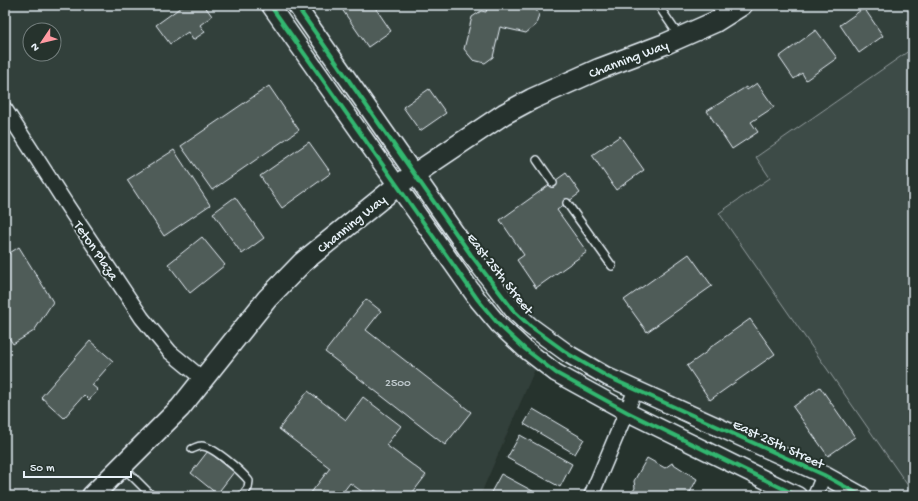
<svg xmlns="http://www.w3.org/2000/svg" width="918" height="501" font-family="'Gochi Hand',sans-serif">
  <rect width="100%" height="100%" fill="#26332d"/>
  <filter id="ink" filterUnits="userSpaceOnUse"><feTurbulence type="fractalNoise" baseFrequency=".025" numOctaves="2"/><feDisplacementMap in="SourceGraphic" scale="8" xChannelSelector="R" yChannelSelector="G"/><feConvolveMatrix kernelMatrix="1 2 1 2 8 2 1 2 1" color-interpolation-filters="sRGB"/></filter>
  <g filter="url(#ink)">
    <!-- built -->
    <g fill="#333f3a" fill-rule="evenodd">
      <path d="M 5,5 L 270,5 L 478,300 L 539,360 L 480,496 L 5,496 ZM 30,30 L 54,30 L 54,54 L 30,54 Z"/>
      <polygon points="296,5 913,5 913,48 756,157 770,178 913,493 913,496 862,496 636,389 514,311"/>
    </g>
    <!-- green -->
    <polygon fill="#3e4b47" stroke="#939ea0" points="913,48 913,493 719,213 770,178 756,157"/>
    <!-- building -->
    <g fill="#505c59" stroke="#e8f1f8">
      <polygon points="184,5 204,5 212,16 200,25 205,32 193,40 188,32 170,44 156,25"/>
      <polygon points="339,5 375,5 374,6 391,31 368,47"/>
      <polygon points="488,5 532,5 539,14 536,25 526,33 500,27 493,57 485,63 473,60 464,49 472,17 481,11 486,12"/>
      <polygon points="906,5 913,5 913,15"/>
      <polygon points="864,8 883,36 859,53 840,25"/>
      <polygon points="816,30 837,58 806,80 802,73 794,79 779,57"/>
      <polygon points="757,83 774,107 751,122 758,132 732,149 707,111 746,87 747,90"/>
      <polygon points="269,86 299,130 212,190 181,146"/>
      <polygon points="429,89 446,113 420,131 403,107"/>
      <polygon points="620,136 644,170 616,190 592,155"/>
      <polygon points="309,142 331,173 282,208 260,176"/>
      <polygon points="174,150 210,205 164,236 127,180"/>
      <polygon points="566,173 580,193 557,210 587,252 536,288 517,260 524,255 500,220"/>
      <polygon points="235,197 264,238 242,254 213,213"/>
      <polygon points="202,237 225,265 190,293 168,264"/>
      <polygon points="19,247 53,302 34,331 13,344 5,332 5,256"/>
      <polygon points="689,254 712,286 647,332 624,300"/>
      <polygon points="366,299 381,311 366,330 471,412 445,445 325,352"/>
      <polygon points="750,319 775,354 710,400 687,366 708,351 708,349"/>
      <polygon points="90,341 113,361 92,385 98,390 89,400 84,395 64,418 41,397"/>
      <polygon points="820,387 855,437 828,456 793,407"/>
      <polygon points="308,391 346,420 363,397 401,426 386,445 426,475 410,496 383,496 375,490 370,496 368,496 350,483 340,496 313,496 310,494 330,468 279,429"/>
      <polygon points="533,409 584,439 575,454 524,424"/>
      <polygon points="520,435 572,464 560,487 507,458"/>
      <polygon points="208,451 234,472 217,494 191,473"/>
      <polygon points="647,458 665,468 672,463 697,479 688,496 630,496 635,488 634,481"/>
      <polygon points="501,474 542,496 489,496"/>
    </g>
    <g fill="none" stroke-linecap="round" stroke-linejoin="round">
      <defs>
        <g id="service">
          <polyline points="658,5 679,36"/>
          <polyline points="537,160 553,183"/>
          <polyline points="567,203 612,266"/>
          <path d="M 192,449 C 195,448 198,446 201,446 C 212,445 242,472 249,481 L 248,488 L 242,496"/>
          <polyline points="122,466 152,496"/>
        </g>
        <g id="minor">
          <polyline points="5,109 68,207 142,318 170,352 204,380"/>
          <polyline points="591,496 636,389"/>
          <polyline points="815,496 824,475"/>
        </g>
        <g id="tertiary">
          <polyline points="270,5 478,300 499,325 525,349 556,373 627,412 798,496"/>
          <polyline points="296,5 471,255 514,311 530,326 570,355 608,377 824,475 862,496"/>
        </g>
        <polyline id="secondary" points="92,496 180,408 267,299 303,262 398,185 504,114 532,99 599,69 665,44 715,22 742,5"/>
      </defs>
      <!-- service casing -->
      <use href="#service" stroke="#e8f1f8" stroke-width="10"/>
      <!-- minor casing -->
      <use href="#minor" stroke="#e8f1f8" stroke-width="17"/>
      <!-- tertiary casing -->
      <use href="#tertiary" stroke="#e8f1f8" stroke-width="20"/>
      <!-- secondary casing -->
      <use href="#secondary" stroke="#e8f1f8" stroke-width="23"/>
      <!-- service -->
      <use href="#service" stroke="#26332d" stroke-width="7"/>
      <!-- minor -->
      <use href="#minor" stroke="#26332d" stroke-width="14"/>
      <!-- tertiary -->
      <use href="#tertiary" stroke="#26332d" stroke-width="17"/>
      <!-- secondary -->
      <use href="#secondary" stroke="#26332d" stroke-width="20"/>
      <defs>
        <g id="cycleway">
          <polyline points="270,5 478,300 499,325 525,349 556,373 627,412 798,496"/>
          <polyline points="296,5 471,255 514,311 530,326 570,355 608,377 824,475 862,496"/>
        </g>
      </defs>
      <!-- cycleway casing -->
      <use href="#cycleway" stroke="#26332d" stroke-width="6"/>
      <!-- cycleway -->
      <use href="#cycleway" stroke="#33b770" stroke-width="4"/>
    </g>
  </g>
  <g text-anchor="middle" stroke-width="4" stroke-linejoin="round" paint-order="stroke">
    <!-- number labels -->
    <g font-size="12" fill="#c2ccd0">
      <text x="398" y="386">2500</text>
    </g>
    <!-- street labels -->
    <g font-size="14" fill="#e8f1f8" stroke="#26332d">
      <text transform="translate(628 58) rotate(-21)" y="5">Channing Way</text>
      <text transform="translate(351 223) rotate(-39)" y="5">Channing Way</text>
      <text transform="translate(97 250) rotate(56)" y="5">Teton Plaza</text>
      <text transform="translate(501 273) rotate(52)" y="5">East 25th Street</text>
      <text transform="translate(779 443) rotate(25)" y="5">East 25th Street</text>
    </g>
  </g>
  <!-- margin -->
  <rect width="918" height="501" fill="none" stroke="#26332d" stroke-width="20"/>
  <rect x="10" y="10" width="898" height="481" fill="none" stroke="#e8f1f8" stroke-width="1.5" filter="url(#ink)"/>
  <!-- north arrow -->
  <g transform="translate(42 42) rotate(235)"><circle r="19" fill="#26332d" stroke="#747f7e"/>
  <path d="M0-3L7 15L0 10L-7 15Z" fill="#ff9aa2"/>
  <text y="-6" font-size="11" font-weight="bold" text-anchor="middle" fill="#e8f1f8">N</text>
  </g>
  <!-- scale -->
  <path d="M24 471v6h107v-6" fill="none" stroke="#e8f1f8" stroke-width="2"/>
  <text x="30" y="471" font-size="12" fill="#e8f1f8" stroke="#26332d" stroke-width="3" paint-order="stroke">50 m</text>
</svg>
